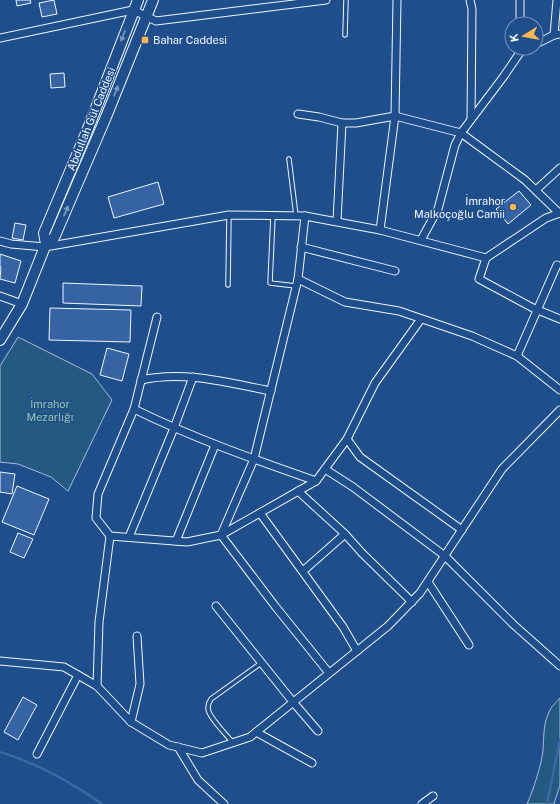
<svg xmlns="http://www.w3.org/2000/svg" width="560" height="804" font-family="'Public Sans',sans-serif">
  <rect width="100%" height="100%" fill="#1f4e8c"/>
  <!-- green -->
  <g fill="#245a82" stroke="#a8bbd7">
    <polygon points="18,337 92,374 112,400 68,491 51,477 18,464 0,462 0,366"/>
    <path d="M 560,698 L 560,785 L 554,804 L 527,804 C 533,791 542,763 543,750 C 544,736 543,723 550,710 C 552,705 557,702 560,698 Z"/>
  </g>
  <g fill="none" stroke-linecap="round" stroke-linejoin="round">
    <!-- stream -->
    <g stroke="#3b69a3" stroke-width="2.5">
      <path d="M 0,752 C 36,763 71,782 102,804"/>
      <polyline points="547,804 560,739"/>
    </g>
  </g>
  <!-- building -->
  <g fill="#3563a3" stroke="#f2f6ff">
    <polygon points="16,0 30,0 31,3 17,6"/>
    <polygon points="54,0 57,14 42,17 39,3"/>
    <polygon points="64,73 65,87 51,88 50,74"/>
    <polygon points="158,182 164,204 114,218 108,197"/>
    <polygon points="519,191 531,205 508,224 496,209"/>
    <polygon points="15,223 26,225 23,240 12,238"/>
    <polygon points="0,254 21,261 15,283 0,279 1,267 0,267"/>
    <polygon points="63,283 142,286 141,306 63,303"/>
    <polygon points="50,308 131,310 130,342 49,340"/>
    <polygon points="107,348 129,354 122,381 100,375"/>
    <polygon points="0,472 15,474 12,494 0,492"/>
    <polygon points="17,486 49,499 34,535 2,522"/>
    <polygon points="18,533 33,539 24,558 10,552"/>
    <polygon points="23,697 37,705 18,740 4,732"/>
  </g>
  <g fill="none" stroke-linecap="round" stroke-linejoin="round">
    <defs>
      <g id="lane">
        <polyline points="345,35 346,0"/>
        <polyline points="289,159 296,216"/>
        <polyline points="273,216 270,283 296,286"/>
        <polyline points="228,285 229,215"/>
        <path d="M 233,743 C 227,735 208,717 208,708 C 208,704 209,702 211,699 L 261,663"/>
      </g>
      <g id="street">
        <polyline points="470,0 472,9 471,119"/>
        <polyline points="520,24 520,0"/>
        <polyline points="554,35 557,0"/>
        <polyline points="0,38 133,10 156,21 326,0"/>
        <polyline points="536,44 554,35 560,34"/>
        <polyline points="298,114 319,117 342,123 356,123 395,116 461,133 525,180 559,213"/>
        <polyline points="536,190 560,168"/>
        <polyline points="560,213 546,218 486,258 479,279 533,308 560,319"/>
        <polyline points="305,216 298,279 254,459 221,535 275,606 329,673"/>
        <polyline points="337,221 342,123"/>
        <polyline points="380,230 395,116 397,0"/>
        <polyline points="421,240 438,209 455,145 461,133 504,76 521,51 527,48"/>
        <polyline points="0,241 11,244 45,247 229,215 305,216 380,230 486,258"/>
        <polyline points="301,247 395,271"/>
        <polyline points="298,279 345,302 399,311 472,336 517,356 560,390"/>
        <polyline points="0,296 22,304"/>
        <polyline points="157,317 134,409 98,494 96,518 110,536 187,542 221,535 316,481 347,439 375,383 421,319"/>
        <polyline points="517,356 557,265"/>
        <path d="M 141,380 C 184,370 229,383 271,391"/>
        <path d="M 134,409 C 193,438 253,459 316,481"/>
        <polyline points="347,439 360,457 462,530"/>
        <polyline points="325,469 353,487 445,556 514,625 560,666"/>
        <polyline points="298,491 345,534 362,553 412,602"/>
        <polyline points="260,513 343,627 357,651"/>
        <polyline points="129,537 174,428 193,377"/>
        <polyline points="176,541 215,445"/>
        <polyline points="303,571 345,534"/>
        <polyline points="428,582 469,645"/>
        <polyline points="216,606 293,702 318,731"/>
        <polyline points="0,661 64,667 97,686 131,722 169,745 202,753 250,737 388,626 420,593 502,469 560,410"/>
        <polyline points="97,686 99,622 110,536"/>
        <polyline points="131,722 140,684 137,636"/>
        <polyline points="256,732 312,763"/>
        <polyline points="178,747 198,780 224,804"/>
        <polyline points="37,754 78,675"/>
        <polyline points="422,804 433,796"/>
      </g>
      <g id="secondary">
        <polyline points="46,244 44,233 87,131 138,0"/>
        <polyline points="0,340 22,304 46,244 54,238 106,117 153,0"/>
      </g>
    </defs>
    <!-- lane casing -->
    <use href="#lane" stroke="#f2f6ff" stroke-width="5.5"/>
    <!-- street casing -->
    <use href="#street" stroke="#f2f6ff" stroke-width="9"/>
    <!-- secondary casing -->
    <use href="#secondary" stroke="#f2f6ff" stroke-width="12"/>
    <!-- lane -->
    <use href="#lane" stroke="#1f4e8c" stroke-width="3.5"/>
    <!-- street -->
    <use href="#street" stroke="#1f4e8c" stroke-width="7"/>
    <!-- secondary -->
    <use href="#secondary" stroke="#1f4e8c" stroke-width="10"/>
  </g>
  <!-- one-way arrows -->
  <defs><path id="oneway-solid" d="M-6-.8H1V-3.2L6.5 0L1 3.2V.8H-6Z"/></defs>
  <g fill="#7e9ac0">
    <use href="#oneway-solid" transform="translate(123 36) rotate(111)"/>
    <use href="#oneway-solid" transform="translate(116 91) rotate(-68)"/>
    <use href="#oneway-solid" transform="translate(66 211) rotate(-67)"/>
  </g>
  <!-- markers -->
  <g fill="#ffb74d" stroke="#1f4e8c" stroke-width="1.5">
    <rect x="141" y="36" width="8" height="8" rx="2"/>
    <circle cx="513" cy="207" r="4"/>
  </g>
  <g text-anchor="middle" stroke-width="3" stroke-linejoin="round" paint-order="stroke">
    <!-- poi labels -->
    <g font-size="11" fill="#f2f6ff" stroke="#1f4e8c" text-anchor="start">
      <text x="153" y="44">Bahar Caddesi</text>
      <text x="505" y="205" text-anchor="end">İmrahor<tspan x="505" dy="13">Malkoçoğlu Camii</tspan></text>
    </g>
    <!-- street labels -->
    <g font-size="11" fill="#f2f6ff" stroke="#1f4e8c">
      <text transform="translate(91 119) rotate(-68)" y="4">Abdullah Gül Caddesi</text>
    </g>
    <!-- park labels -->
    <g font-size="11" fill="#97c8a6" stroke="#1f4e8c">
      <text x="50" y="408">İmrahor<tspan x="50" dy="13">Mezarlığı</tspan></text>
    </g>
  </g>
  <!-- north arrow -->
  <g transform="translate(524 36) rotate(259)"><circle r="19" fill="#1f4e8c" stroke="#7391ba"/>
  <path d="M0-3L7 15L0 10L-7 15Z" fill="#ffb74d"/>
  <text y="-6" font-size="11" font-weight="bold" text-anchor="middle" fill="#f2f6ff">K</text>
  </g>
</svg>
